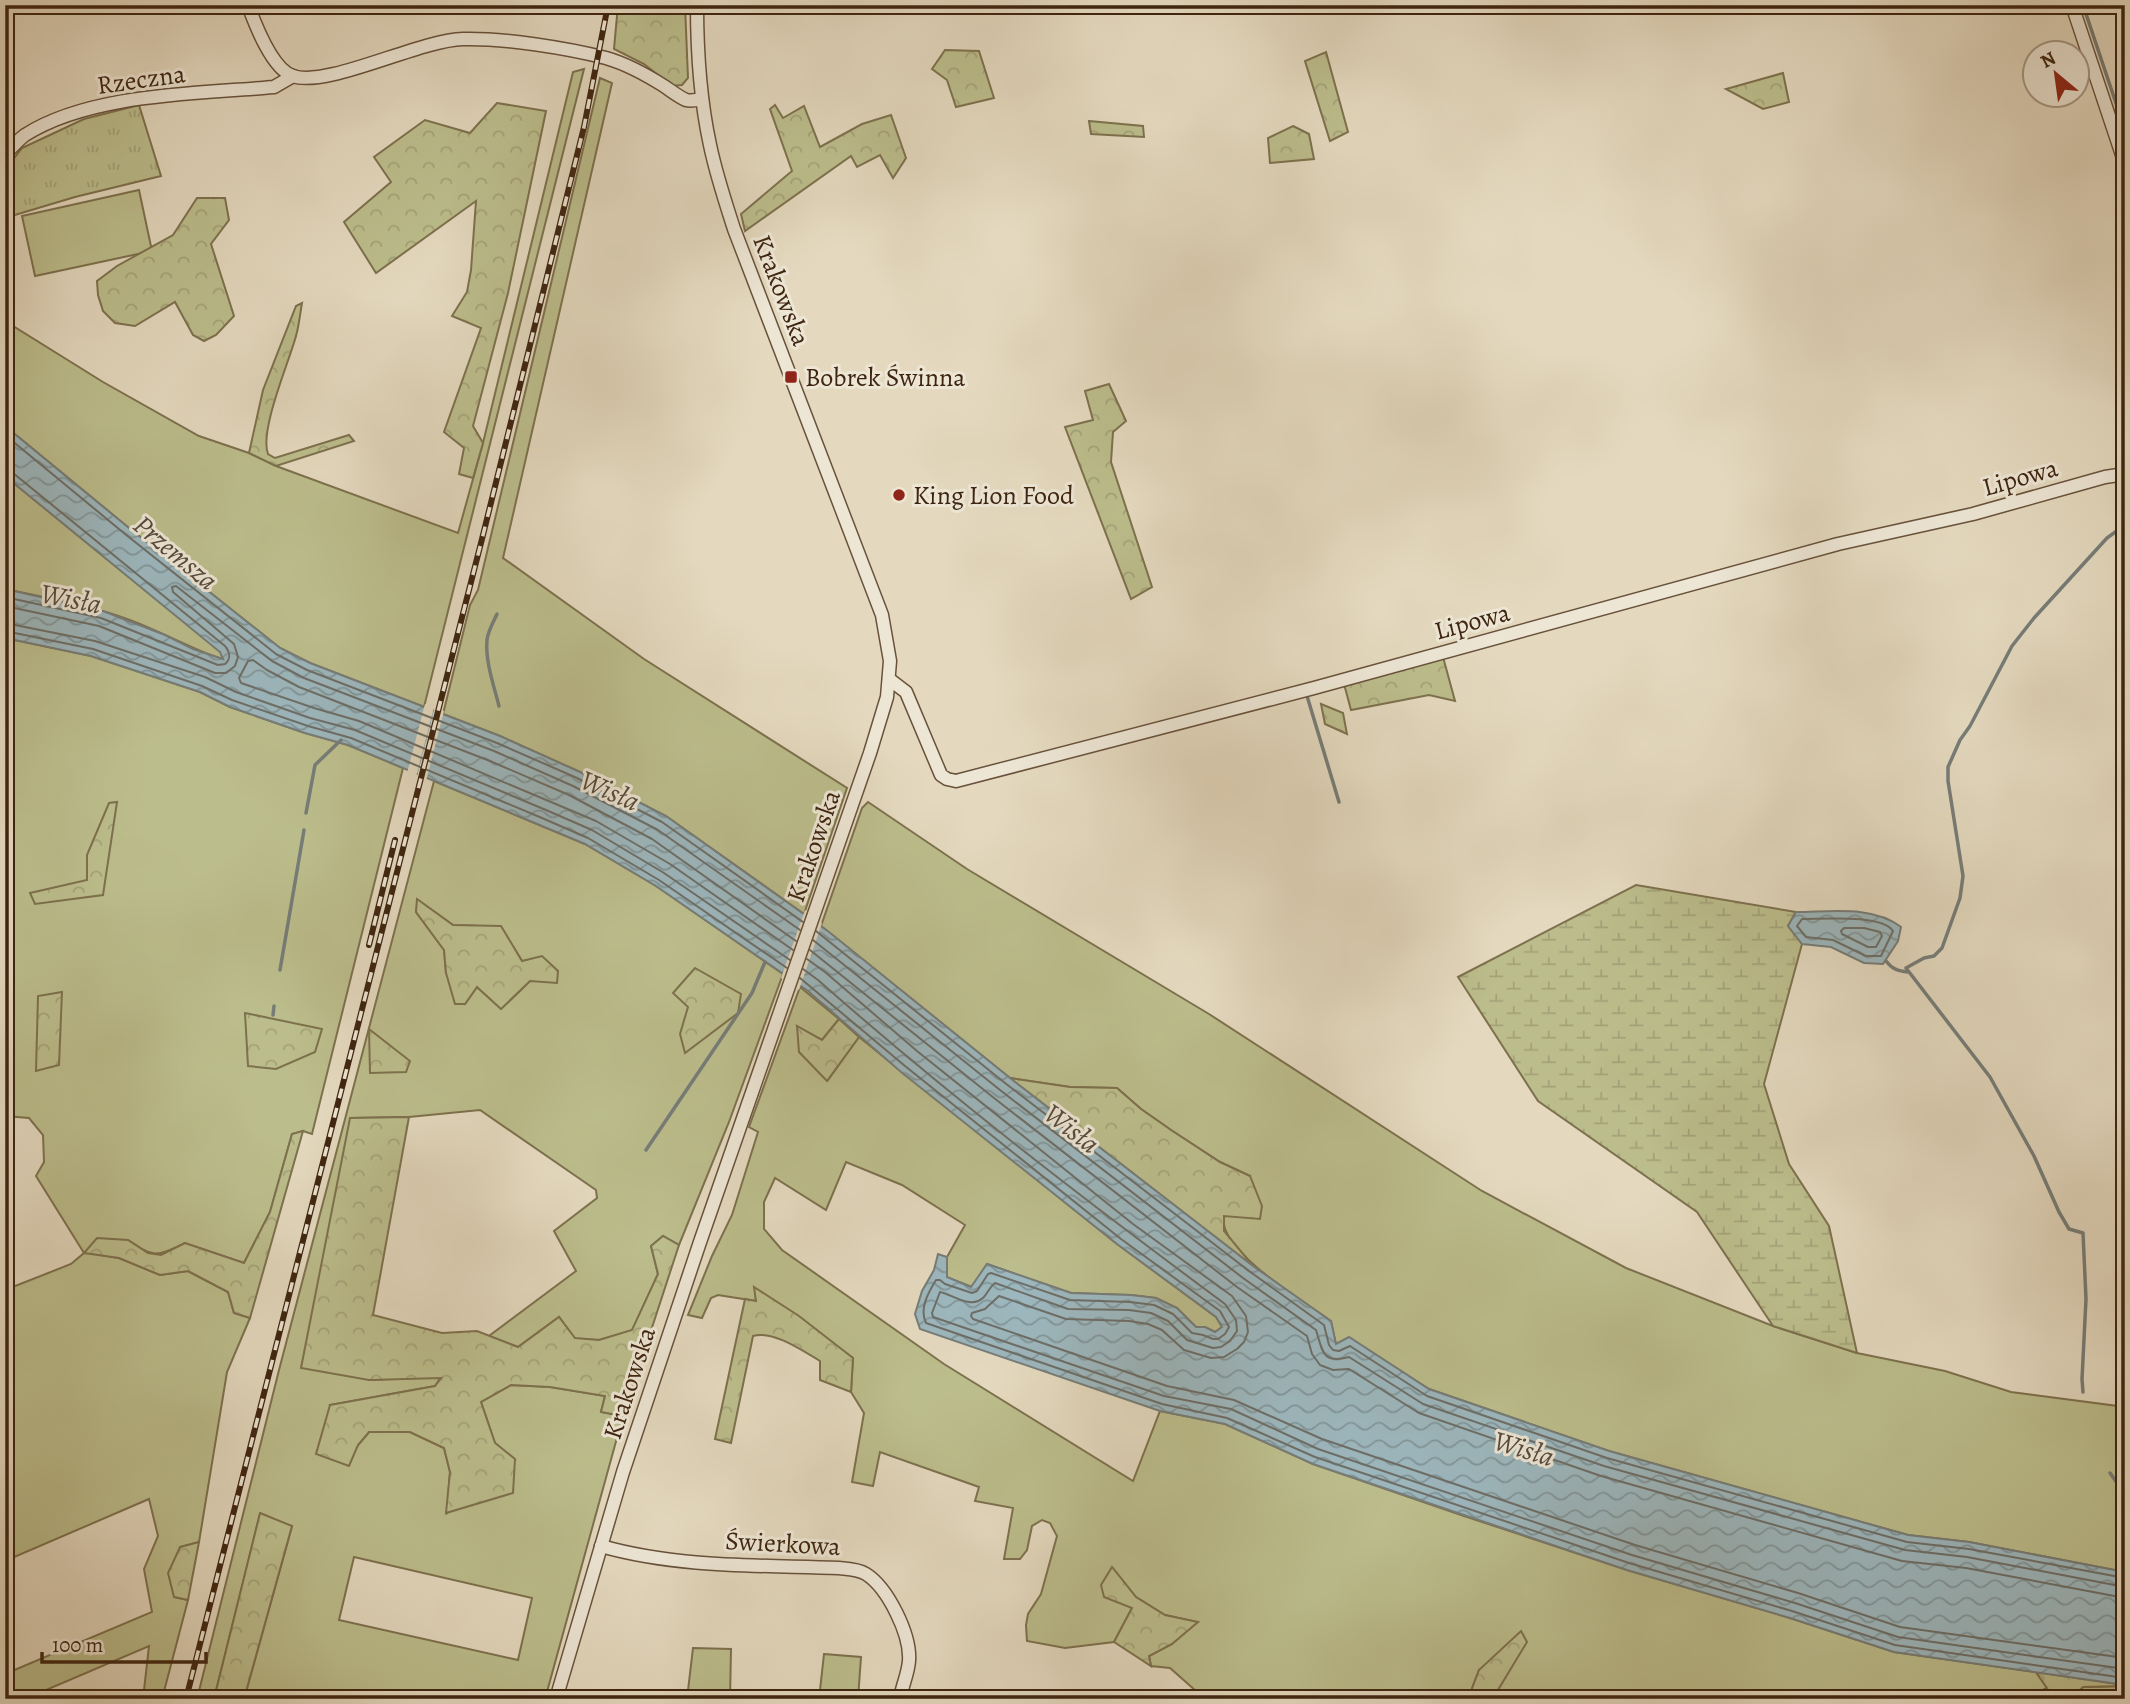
<svg xmlns="http://www.w3.org/2000/svg" width="2130" height="1704" font-family="Alegreya,serif">
  <defs>
    <pattern id="forest-crowns" width="20" height="18" patternUnits="userSpaceOnUse" patternTransform="scale(1.75)"><rect width="20" height="18" fill="#bcbd8c"/><path d="M2 6a3 3 0 1 1 6 0M12 15a3 3 0 1 1 6 0" fill="none" stroke="#a3a278"/></pattern>
    <pattern id="wetland-marsh" width="20" height="14" patternUnits="userSpaceOnUse" patternTransform="scale(1.75)"><rect width="20" height="14" fill="#bcbd8c"/><path d="M1 5h8M5 5V1M11 12h8M15 12V8" fill="none" stroke="#a3a278"/></pattern>
    <pattern id="park-tufts" width="24" height="20" patternUnits="userSpaceOnUse" patternTransform="scale(1.75)"><rect width="24" height="20" fill="#bcbd8c"/><path d="M3 7l-1-3M5 7V3M7 7l1-3M15 17l-1-3M17 17v-4M19 17l1-3" fill="none" stroke="#a3a278"/></pattern>
    <pattern id="water-waves" width="16" height="10" patternUnits="userSpaceOnUse" patternTransform="scale(1.75)"><rect width="16" height="10" fill="#9cb7be"/><path d="M0 5q4-4 8 0t8 0" fill="none" stroke="#819599"/></pattern>
  </defs>
  <rect width="100%" height="100%" fill="#e4d9bf"/>
  <filter id="stains"><feTurbulence type="fractalNoise" baseFrequency=".00286" numOctaves="4"/><feColorMatrix values="0 0 0 0 .2 0 0 0 0 .09 0 0 0 0 .02 0 0 0 .5 -.17"/></filter>
  <radialGradient id="worn" r=".72"><stop offset=".6" stop-color="#630" stop-opacity="0"/><stop offset="1" stop-color="#630" stop-opacity=".3"/></radialGradient>
  <!-- green -->
  <g fill="#bcbd8c" stroke="#7d714e" stroke-width="2" fill-rule="evenodd">
    <polygon points="584,69 424,707 310,663 280,648 129,528 5,426 5,321 103,382 199,436 249,453 276,466 458,533 483,443 573,72"/>
    <polygon points="600,78 612,83 503,558 644,659 847,788 804,914 666,816 580,772 500,736 443,714 470,605 478,590"/>
    <polygon points="139,190 152,251 35,276 22,216"/>
    <path d="M 5,476 L 221,652 L 223,660 C 182,645 144,622 102,611 C 70,602 37,596 5,589 Z"/>
    <path d="M 5,638 L 91,656 L 200,692 L 230,707 L 305,733 L 348,745 L 403,768 L 312,1134 L 303,1131 L 292,1134 L 270,1212 L 244,1263 L 185,1243 C 155,1257 155,1258 128,1240 L 85,1252 L 119,1258 L 160,1275 L 188,1271 L 228,1292 L 234,1313 L 250,1318 L 227,1372 L 199,1542 L 180,1547 L 174,1597 L 188,1600 L 162,1699 L 143,1699 L 149,1646 L 25,1699 L 5,1699 L 5,1674 L 152,1612 L 144,1569 L 158,1536 L 149,1499 L 5,1561 L 5,1290 L 71,1264 L 84,1253 L 36,1176 L 44,1162 L 43,1135 L 29,1118 L 5,1116 Z"/>
    <path d="M 434,781 L 585,844 L 656,886 L 783,974 L 729,1122 L 679,1245 L 663,1236 L 651,1246 L 658,1274 L 632,1331 L 599,1340 L 575,1339 L 559,1317 L 518,1347 L 489,1336 L 576,1271 L 554,1231 L 597,1198 L 596,1190 L 480,1110 L 409,1117 L 350,1118 L 369,1380 L 441,1377 L 435,1386 L 330,1405 L 358,1445 L 369,1432 L 410,1432 L 444,1448 L 450,1472 L 447,1513 L 515,1460 L 495,1443 L 481,1402 L 511,1385 L 550,1387 L 605,1396 L 601,1412 L 623,1416 L 545,1699 L 244,1699 L 292,1526 L 260,1514 L 214,1699 L 197,1699 L 279,1370 ZM 418,900 L 453,925 L 501,927 L 522,961 L 530,981 L 501,1009 L 477,987 L 465,1004 L 446,973 L 444,950 L 416,912 ZM 354,1557 L 532,1598 L 518,1660 L 339,1620 Z"/>
    <path d="M 868,802 L 967,869 L 1209,1014 L 1482,1191 L 1626,1268 L 1773,1326 L 1857,1353 L 1945,1371 L 2011,1392 L 2125,1407 L 2125,1572 L 1969,1542 L 1908,1535 L 1609,1451 L 1429,1389 L 1349,1338 L 1336,1345 L 1331,1321 C 1307,1304 1218,1250 1224,1218 C 1226,1207 1243,1186 1250,1176 L 1220,1162 L 1171,1130 L 1141,1109 L 1117,1088 L 1070,1087 L 1010,1078 L 821,926 L 862,808 Z"/>
    <polygon points="800,987 839,1019 822,1040 798,1027 828,1080 859,1037 1117,1244 1216,1317 1222,1327 1215,1332 1205,1327 1196,1327 1177,1308 1156,1298 1131,1295 1071,1293 987,1264 972,1287 946,1277 947,1257 965,1225 902,1185 846,1162 826,1210 775,1178 764,1202 764,1229 782,1250 944,1364 1133,1481 1160,1411 1225,1424 1313,1464 1461,1515 1627,1570 1790,1618 1894,1652 2036,1672 2047,1688 2025,1699 1495,1699 1498,1690 1479,1670 1468,1699 1205,1699 1170,1668 1151,1666 1149,1656 1172,1644 1197,1622 1165,1615 1136,1597 1112,1567 1132,1608 1114,1642 1065,1648 1027,1641 1026,1625 1028,1614 1041,1594 1057,1536 1050,1523 1042,1520 1032,1526 1027,1550 1020,1559 1004,1559 1013,1508 975,1501 979,1487 880,1452 873,1486 852,1482 864,1413 851,1392 853,1358 755,1288 756,1301 718,1295 711,1298 702,1318 688,1315 712,1256 732,1215 758,1132 749,1127"/>
    <polygon points="693,1648 731,1649 730,1699 687,1699"/>
    <polygon points="824,1654 861,1657 858,1699 819,1699"/>
    <polygon points="2125,1686 2125,1699 2070,1699 2083,1687"/>
  </g>
  <!-- forest -->
  <g fill="url(#forest-crowns)" stroke="#7d714e" stroke-width="2">
    <polygon points="618,5 685,5 688,78 682,85 672,86 644,64 614,49"/>
    <polygon points="945,50 979,51 994,98 956,107 947,80 932,69"/>
    <polygon points="1326,52 1348,132 1330,141 1305,61"/>
    <polygon points="1783,73 1789,102 1763,109 1726,89"/>
    <polygon points="497,103 546,111 508,293 473,426 483,443 473,478 459,474 464,448 444,432 481,328 452,316 467,292 471,270 476,201 376,273 344,222 391,182 374,157 425,120 470,133"/>
    <polygon points="775,105 783,118 804,106 820,147 862,124 891,115 906,158 893,178 880,155 857,167 851,156 745,231 741,214 792,171 770,109"/>
    <polygon points="1089,121 1143,126 1144,137 1091,134"/>
    <polygon points="1293,126 1309,134 1314,159 1270,163 1268,138"/>
    <polygon points="197,198 225,198 229,220 211,244 234,316 216,335 204,341 193,335 175,302 135,326 115,323 103,311 98,295 97,281 117,266 173,235"/>
    <path d="M 302,303 C 300,314 299,326 296,336 C 289,362 259,431 268,454 L 275,458 L 349,435 L 354,441 L 276,466 L 249,453 L 263,390 L 296,306 Z"/>
    <polygon points="1109,384 1126,421 1113,432 1111,462 1152,587 1131,599 1065,427 1093,420 1085,391"/>
    <polygon points="1443,657 1455,701 1429,695 1351,710 1344,684"/>
    <polygon points="1321,704 1343,713 1347,734 1325,724"/>
    <polygon points="117,802 103,895 35,904 30,893 87,880 87,855 109,803"/>
    <polygon points="417,899 453,925 501,926 522,961 542,956 558,971 557,983 530,981 501,1009 477,987 465,1004 455,1004 446,973 444,950 416,912"/>
    <polygon points="695,968 741,994 738,1013 685,1053 680,1034 688,1007 673,993"/>
    <polygon points="62,992 59,1065 36,1071 38,996"/>
    <polygon points="245,1013 322,1029 315,1052 276,1069 248,1066"/>
    <polygon points="839,1019 859,1037 827,1081 799,1052 797,1026 822,1040"/>
    <polygon points="369,1029 410,1061 406,1072 370,1073"/>
    <polygon points="1010,1078 1070,1087 1117,1088 1141,1109 1171,1130 1220,1162 1250,1176 1262,1206 1260,1219 1224,1216 1224,1231 1253,1266"/>
    <polygon points="409,1117 373,1315 442,1333 477,1331 518,1347 559,1317 575,1338 599,1340 632,1330 658,1274 651,1246 663,1236 679,1245 623,1416 601,1412 605,1396 550,1387 511,1385 481,1402 495,1443 515,1459 513,1493 446,1513 450,1472 444,1448 410,1432 369,1432 358,1445 349,1466 316,1454 330,1405 435,1386 441,1378 369,1380 301,1368 350,1118"/>
    <polygon points="303,1131 250,1318 234,1313 228,1292 188,1271 160,1275 119,1258 84,1253 97,1238 128,1240 148,1253 161,1255 185,1243 244,1263 270,1212 292,1134"/>
    <path d="M 754,1287 L 799,1316 L 853,1358 L 851,1392 L 820,1380 L 820,1361 C 803,1351 773,1330 753,1336 L 731,1443 L 715,1439 L 745,1299 L 756,1301 Z"/>
    <polygon points="260,1513 292,1526 244,1699 214,1699"/>
    <polygon points="199,1542 188,1600 174,1597 168,1573 180,1547"/>
    <polygon points="1112,1567 1136,1597 1165,1615 1198,1622 1172,1644 1149,1656 1151,1666 1114,1642 1132,1608 1104,1597 1101,1585"/>
    <polygon points="1521,1631 1527,1642 1498,1690 1495,1699 1468,1699 1479,1670"/>
    <polygon points="2036,1672 2125,1685 2125,1686 2083,1687 2070,1699 2025,1699 2047,1688"/>
  </g>
  <!-- wetland -->
  <polygon fill="url(#wetland-marsh)" stroke="#7d714e" stroke-width="2" points="1636,885 1796,912 1788,926 1802,944 1764,1084 1789,1164 1829,1226 1857,1353 1773,1326 1697,1212 1538,1101 1458,977"/>
  <!-- park -->
  <polygon fill="url(#park-tufts)" stroke="#7d714e" stroke-width="2" points="139,105 161,176 75,197 5,218 5,170 22,148 84,119"/>
  <!-- water -->
  <g fill="url(#water-waves)" stroke="#767d78" stroke-width="2">
    <polygon points="5,426 129,528 280,648 310,663 500,736 580,772 666,816 829,932 1010,1078 1253,1266 1331,1321 1336,1344 1349,1337 1429,1389 1609,1451 1908,1535 1969,1542 2125,1572 2125,1685 1894,1652 1790,1618 1627,1570 1313,1464 1225,1424 1160,1411 920,1329 915,1314 922,1291 934,1270 938,1254 947,1257 947,1277 971,1287 987,1264 1071,1293 1131,1295 1156,1298 1177,1308 1196,1327 1205,1327 1215,1332 1222,1327 1216,1317 1117,1244 901,1072 808,991 656,886 585,844 348,745 305,733 230,707 200,692 91,656 5,638 5,589 103,611 165,635 193,649 223,659 220,652 5,476"/>
    <path d="M 1796,912 C 1830,912 1873,905 1901,927 L 1898,941 L 1883,964 L 1864,963 L 1831,947 L 1802,944 L 1788,926 Z"/>
  </g>
  <!-- pier -->
  <g fill="#e4d9bf">
    <polygon points="425,704 434,707 416,777 407,773"/>
    <polygon points="435,707 444,711 426,781 417,777"/>
    <polygon points="805,910 822,923 799,990 781,978"/>
  </g>
  <g fill="none" stroke-linecap="round" stroke-linejoin="round">
    <!-- shore -->
    <g stroke="#6d6e67" stroke-width="2">
      <polyline points="5,435 125,534 276,654 307,670 497,743 577,778 662,822 803,922"/>
      <path d="M 5,471 L 13,473 L 225,646 C 230,652 231,659 225,664 L 218,665 L 101,618 L 5,597"/>
      <polyline points="5,606 99,626 215,673 226,673 235,666 238,657 234,644 173,592 172,587 176,586 272,661 304,678 494,751 573,786 658,830 800,930"/>
      <polyline points="5,623 95,641 205,677 236,692 310,718 355,730 546,810 592,830 664,873 790,960"/>
      <polyline points="5,631 93,649 202,686 232,700 308,726 351,738 542,818 588,838 659,880 787,968"/>
      <path d="M 1802,919 C 1823,919 1882,914 1893,931 L 1881,956 L 1866,956 L 1833,940 L 1806,937 L 1797,926 Z"/>
      <polygon points="1844,928 1864,928 1880,932 1882,936 1876,947 1868,947 1842,934 1841,931"/>
      <polyline points="816,931 1005,1083 1249,1271 1324,1325 1329,1345 1333,1350 1339,1351 1350,1346 1427,1396 1607,1458 1907,1542 1969,1549 2125,1578"/>
      <path d="M 813,940 L 1000,1090 L 1243,1278 L 1316,1330 C 1323,1352 1322,1364 1349,1357 L 1423,1404 L 1604,1466 L 1905,1550 L 1967,1557 L 2125,1587"/>
      <polyline points="793,950 670,864 596,821 359,721 314,708 241,683 239,678 248,661 253,660 267,670 299,687 490,761 569,795 652,839 796,941"/>
      <polyline points="810,950 994,1098 1237,1287 1307,1336 1312,1354 1320,1365 1333,1370 1349,1369 1419,1413 1601,1476 1902,1561 1966,1568 2125,1598"/>
      <polyline points="807,959 825,972 917,1051 1133,1224 1232,1296 1246,1316 1248,1332 1244,1342 1237,1349 1224,1357 1211,1358 1184,1350 1162,1330 1148,1324 1129,1321 1066,1319 999,1296 985,1309 972,1313 971,1316 973,1319 1167,1386 1234,1400 1322,1439 1635,1545 1798,1593 1900,1627 2125,1658"/>
      <path d="M 803,969 L 818,980 C 948,1095 1086,1201 1225,1304 L 1236,1320 L 1237,1331 L 1230,1341 L 1221,1347 L 1213,1348 L 1187,1340 L 1168,1321 L 1151,1313 L 1129,1310 L 1068,1309 L 995,1283 C 990,1287 988,1292 984,1297 C 971,1310 954,1295 940,1292 L 932,1313 L 933,1317 L 1164,1396 L 1231,1409 L 1318,1449 L 1632,1555 L 1795,1603 L 1898,1637 L 2125,1669"/>
      <path d="M 800,978 L 905,1066 L 1121,1239 L 1220,1311 L 1229,1327 L 1225,1334 L 1218,1339 L 1213,1339 L 1203,1335 L 1192,1333 L 1173,1314 L 1154,1305 L 1130,1302 L 1070,1300 L 991,1273 L 988,1274 L 977,1291 L 972,1293 L 945,1284 L 940,1280 L 936,1280 C 928,1293 919,1309 926,1323 L 1162,1404 L 1227,1418 L 1315,1457 L 1629,1563 L 1792,1611 L 1895,1645 L 2125,1678"/>
    </g>
    <!-- stream -->
    <g stroke="#767d78" stroke-width="3.5">
      <polyline points="2083,5 2125,130"/>
      <path d="M 497,614 C 493,623 488,631 487,640 C 485,661 494,686 499,706"/>
      <polyline points="1307,696 1339,802"/>
      <polyline points="306,813 315,765 341,740"/>
      <path d="M 1886,961 C 1892,969 1898,971 1908,972"/>
      <polyline points="280,970 304,830"/>
      <polyline points="273,1015 274,1006"/>
      <polyline points="646,1150 752,993 765,962"/>
      <polyline points="2083,1392 2082,1379 2086,1299 2083,1233 2069,1229 2059,1212 2034,1156 1990,1077 1906,968 1924,958 1934,956 1942,948 1960,898 1963,876 1948,781 1948,767 1960,740 1970,726 2012,646 2034,618 2107,538 2125,525"/>
      <polyline points="2110,1473 2125,1494"/>
    </g>
    <defs>
      <g id="minor">
        <path d="M 248,5 C 255,24 272,69 293,76 C 327,88 419,40 463,39 C 504,38 567,48 606,58 C 627,64 645,74 664,86 C 670,90 679,97 686,100 C 690,101 697,100 702,99"/>
        <polyline points="2072,5 2125,164"/>
        <path d="M 5,154 C 12,148 18,140 25,135 C 91,93 198,94 274,87 L 293,76"/>
        <polyline points="889,679 906,692 941,775 947,779 956,781 1314,688 1838,544 1973,514 2105,477 2125,474"/>
        <path d="M 601,1546 C 678,1568 760,1565 839,1568 C 848,1569 858,1569 866,1574 C 888,1588 911,1635 909,1661 C 908,1674 902,1686 900,1699"/>
        <path d="M 556,1699 L 623,1472 L 700,1242 L 870,753 L 887,697 L 890,661 L 882,615 L 734,229 C 725,201 716,174 710,145 C 700,99 697,52 697,5"/>
      </g>
    </defs>
    <!-- minor casing -->
    <use href="#minor" stroke="#68523c" stroke-width="15"/>
    <!-- minor -->
    <use href="#minor" stroke="#ede6d5" stroke-width="12"/>
    <defs>
      <g id="rail">
        <polyline points="369,945 395,840"/>
        <polyline points="186,1699 482,539 584,127 608,5"/>
      </g>
    </defs>
    <!-- rail casing -->
    <use href="#rail" stroke="#3e2510" stroke-width="6"/>
    <!-- rail -->
    <use href="#rail" stroke="#ede6d5" stroke-width="3.5" stroke-dasharray="10" stroke-linecap="butt"/>
  </g>
  <!-- markers -->
  <g fill="#8f2418" stroke="#ede6d5" stroke-width="2.5">
    <rect x="784" y="370" width="14" height="14" rx="3.5"/>
    <circle cx="899" cy="495" r="7"/>
  </g>
  <g text-anchor="middle" stroke-width="6" stroke-linejoin="round" paint-order="stroke">
    <!-- street labels -->
    <g font-size="26" fill="#3e2510" stroke="#ede6d5">
      <text transform="translate(141 79) rotate(-8)" y="9">Rzeczna</text>
      <text transform="translate(782 290) rotate(69)" y="9">Krakowska</text>
      <text transform="translate(2020 477) rotate(-16)" y="9">Lipowa</text>
      <text transform="translate(1472 621) rotate(-15)" y="9">Lipowa</text>
      <text transform="translate(813 846) rotate(-71)" y="9">Krakowska</text>
      <text transform="translate(629 1383) rotate(-72)" y="9">Krakowska</text>
      <text transform="translate(783 1543) rotate(3)" y="9">Świerkowa</text>
    </g>
    <!-- poi labels -->
    <g font-size="26" fill="#3e2510" stroke="#ede6d5" text-anchor="start">
      <text x="805" y="386">Bobrek Świnna</text>
      <text x="913" y="504">King Lion Food</text>
    </g>
    <!-- water labels -->
    <g font-size="28" font-style="italic" fill="#564a3c" stroke="#ede6d5">
      <text transform="translate(176 552) rotate(40)" y="10">Przemsza</text>
      <text transform="translate(71 598) rotate(11)" y="10">Wisła</text>
      <text transform="translate(610 790) rotate(24)" y="10">Wisła</text>
      <text transform="translate(1072 1128) rotate(38)" y="10">Wisła</text>
      <text transform="translate(1524 1448) rotate(17)" y="10">Wisła</text>
    </g>
  </g>
  <!-- margin -->
  <rect width="2130" height="1704" fill="none" stroke="#e4d9bf" stroke-width="28"/>
  <rect x="7" y="7" width="2116" height="1690" fill="none" stroke="#3e2510" stroke-width="3.5"/>
  <rect x="14" y="14" width="2102" height="1676" fill="none" stroke="#3e2510" stroke-width="2"/>
  <!-- north arrow -->
  <g transform="translate(2056 74) rotate(331)"><circle r="33" fill="#ede6d5" stroke="#a79986" stroke-width="2"/>
  <path d="M0-5L12 26L0 18L-12 26Z" fill="#8f2418"/>
  <text y="-10" font-size="19" font-weight="bold" text-anchor="middle" fill="#3e2510">N</text>
  </g>
  <!-- scale -->
  <path d="M42 1652v10h164v-10" fill="none" stroke="#3e2510" stroke-width="3.5"/>
  <text x="52" y="1652" font-size="21" fill="#3e2510" stroke="#ede6d5" stroke-width="5" paint-order="stroke">100 m</text>
  <rect width="100%" height="100%" filter="url(#stains)"/>
  <rect width="100%" height="100%" fill="url(#worn)"/>
</svg>
